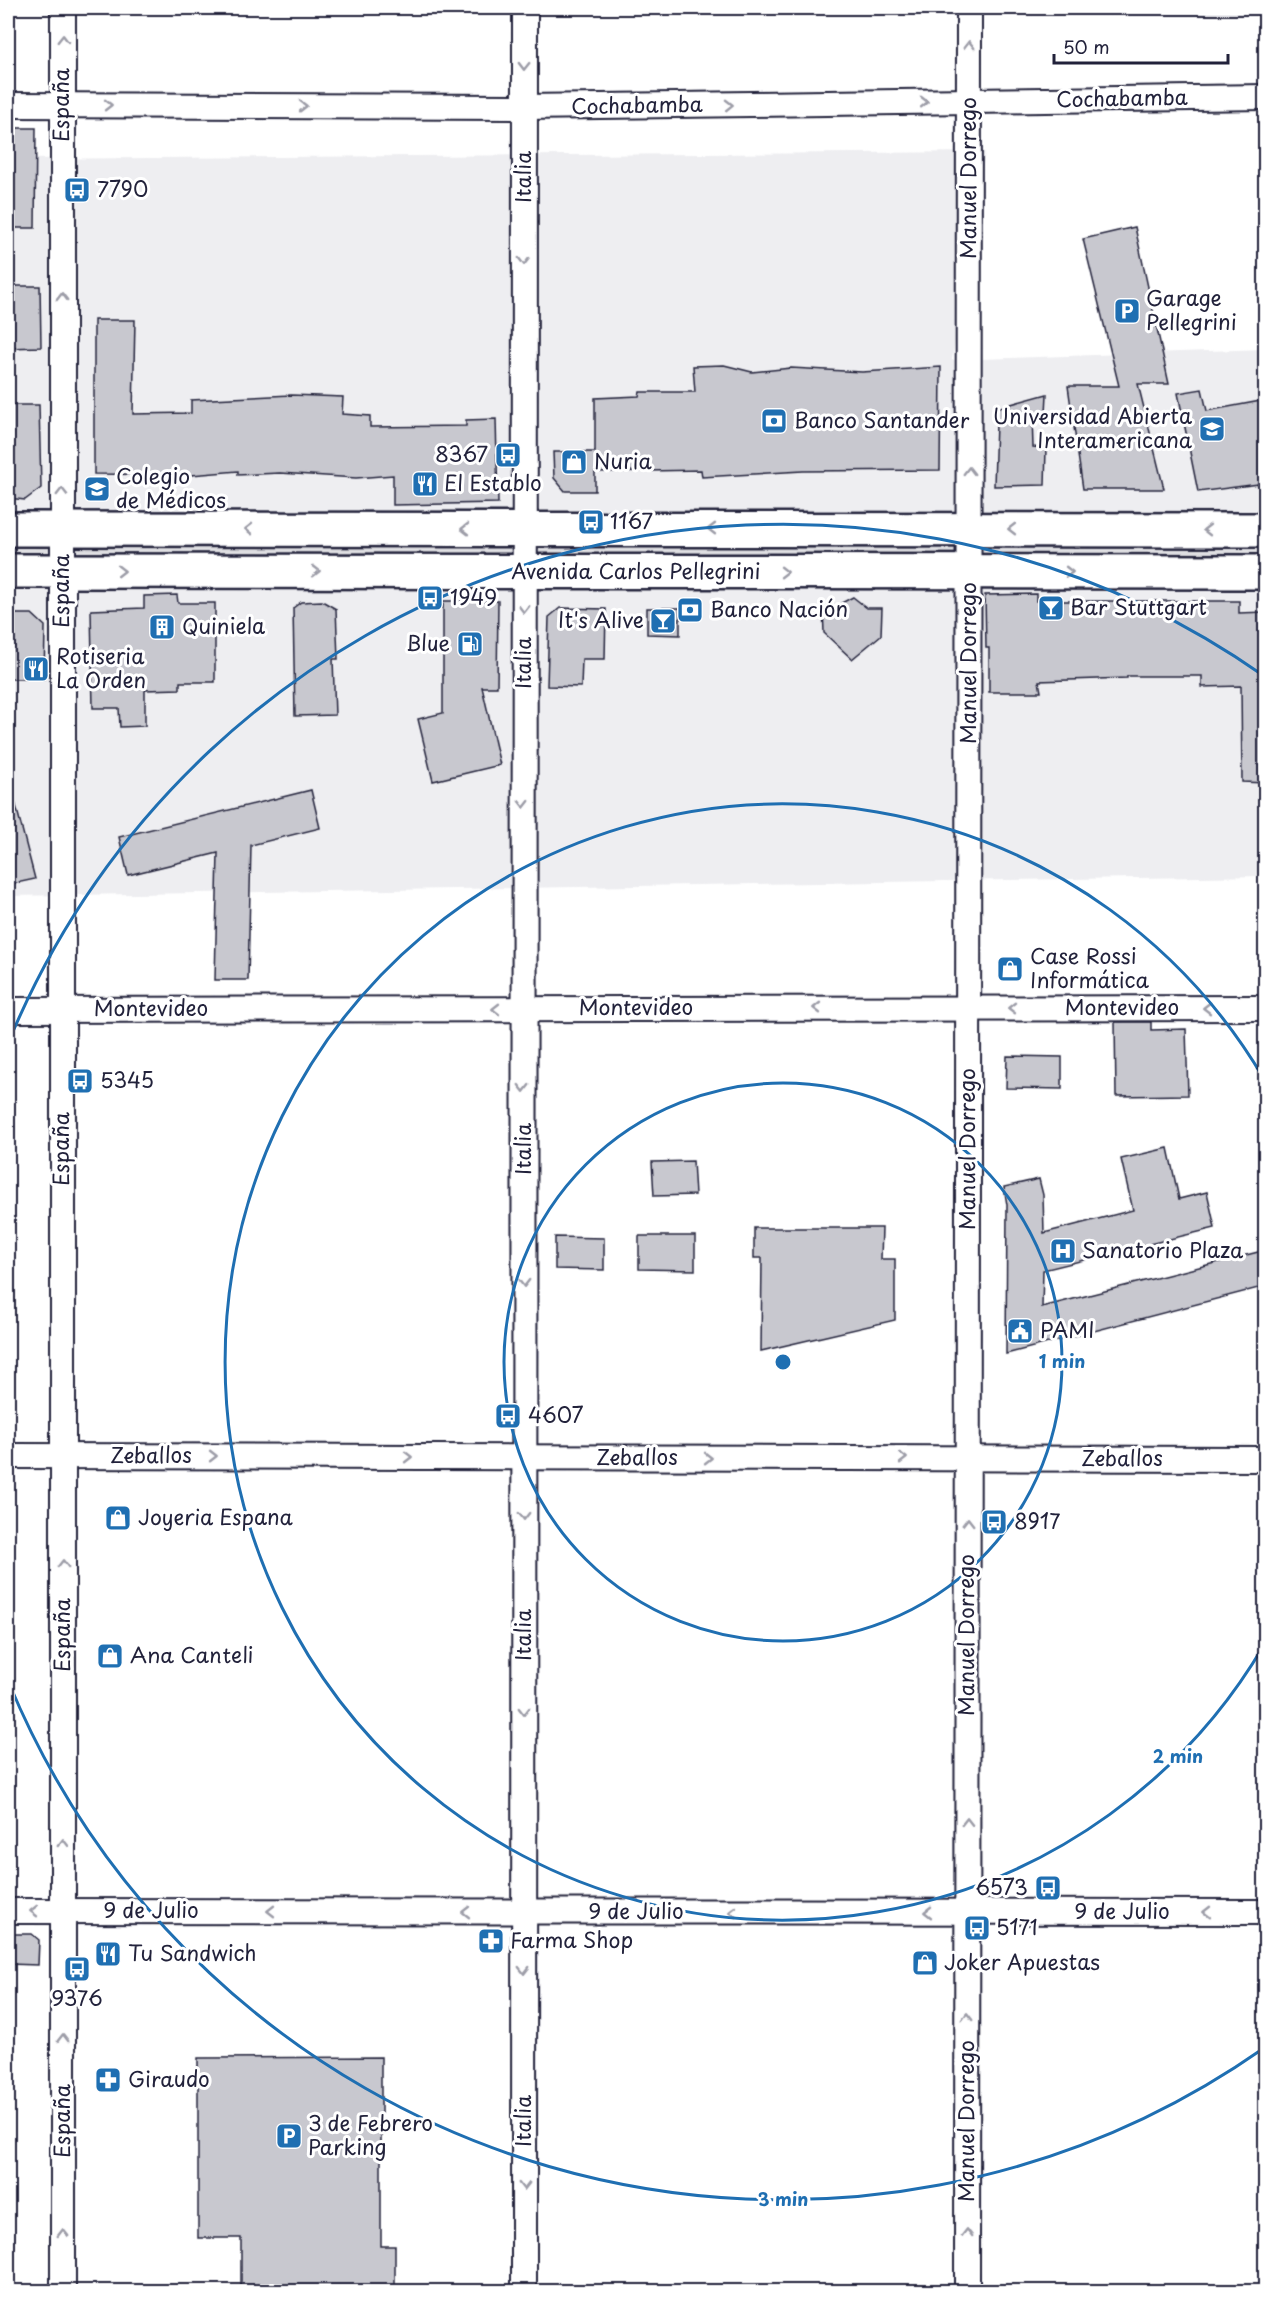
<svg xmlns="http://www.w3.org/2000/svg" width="1273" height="2299" font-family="'Playpen Sans',sans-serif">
  <rect width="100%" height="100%" fill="#fff"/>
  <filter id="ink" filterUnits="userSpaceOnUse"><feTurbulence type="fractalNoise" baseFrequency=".0167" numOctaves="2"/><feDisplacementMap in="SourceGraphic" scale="12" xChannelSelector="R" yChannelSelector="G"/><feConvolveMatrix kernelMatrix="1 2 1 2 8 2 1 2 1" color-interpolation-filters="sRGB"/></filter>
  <g filter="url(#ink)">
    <!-- built -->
    <g fill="#eeeef1">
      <polygon points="1010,8 1255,8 1257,16 1010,15"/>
      <polygon points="985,152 952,360 1265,349 1265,876 8,896 8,159"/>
    </g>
    <!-- green -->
    <polygon fill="#dfdfe2" stroke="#80808e" stroke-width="1.5" points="8,529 1266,530 1265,572 8,571"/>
    <!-- building -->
    <g fill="#c8c8cf" stroke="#22223b" stroke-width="1.5">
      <polygon points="8,128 36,128 35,228 8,228"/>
      <polygon points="1135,227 1169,384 1138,384 1164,489 1083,489 1068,386 1119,386 1083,239"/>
      <polygon points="8,286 40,286 41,347 8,348"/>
      <polygon points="94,320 135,320 133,414 191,413 191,400 291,395 343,397 342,414 370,416 370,427 466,426 466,420 496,419 498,503 393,505 393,475 356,478 280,473 238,475 238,471 191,475 94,474"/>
      <polygon points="724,365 752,372 791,368 862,372 941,367 940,470 803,471 702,477 701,470 595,472 595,491 565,491 554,478 553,452 595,452 595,398 639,396 640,392 695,392 693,366"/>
      <polygon points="1202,389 1207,411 1266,400 1266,483 1198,492 1178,393"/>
      <polygon points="1047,394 1046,413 1032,416 1033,447 1046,448 1045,485 994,486 996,423 993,409"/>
      <polygon points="8,405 39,405 41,488 25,500 8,498"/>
      <polygon points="1036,594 1036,601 1239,601 1239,613 1266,612 1266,783 1242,782 1241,686 1202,687 1202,676 1127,676 1127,678 1039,681 1041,692 989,692 989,648 986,648 985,595"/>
      <polygon points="177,595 178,603 215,603 215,682 180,682 180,689 145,690 145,726 120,727 119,708 93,708 91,610 144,608 144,596"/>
      <polygon points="853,597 867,608 882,608 881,635 852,659 824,633 823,606 836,606"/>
      <polygon points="322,601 336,609 338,659 333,659 335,715 295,716 293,608 301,602"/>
      <polygon points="443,601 498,601 497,687 482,687 500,765 433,781 418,719 443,713"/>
      <polygon points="560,608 606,609 605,659 582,659 581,687 547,686 549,617"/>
      <polygon points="647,608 680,608 680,635 647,634"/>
      <polygon points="8,614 32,614 45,626 44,679 8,679"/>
      <polygon points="311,790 320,828 251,845 248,980 215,980 218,853 128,875 119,837"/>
      <polygon points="8,798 14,798 35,879 12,884 8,873"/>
      <polygon points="1115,1022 1151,1022 1151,1030 1186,1029 1188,1095 1116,1096"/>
      <polygon points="1007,1056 1062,1057 1062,1089 1006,1088"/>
      <polygon points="1168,1148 1179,1199 1207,1192 1215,1228 1043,1270 1042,1307 1266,1250 1266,1286 1006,1354 1007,1205 1004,1187 1039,1179 1043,1195 1044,1233 1133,1210 1121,1159"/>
      <polygon points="693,1161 695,1195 654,1196 652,1162"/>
      <polygon points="754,1228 882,1228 881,1259 895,1259 895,1320 761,1351 762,1258 754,1258"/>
      <polygon points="639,1236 695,1236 695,1270 639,1269"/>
      <polygon points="555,1237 604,1238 604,1270 555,1269"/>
      <polygon points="8,1934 32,1934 39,1940 38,1965 8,1964"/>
      <polygon points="381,2057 381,2246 395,2246 395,2292 241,2292 241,2238 198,2238 198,2058"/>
    </g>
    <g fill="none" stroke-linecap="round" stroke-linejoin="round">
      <defs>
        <g id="minor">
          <polyline points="8,105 524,107 1266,97"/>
          <polyline points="8,1010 1266,1008"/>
          <polyline points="8,1456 1266,1459"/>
          <polyline points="8,1911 1266,1912"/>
          <polyline points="63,2292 63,8"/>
          <polyline points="524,2292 525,8"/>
          <polyline points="967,2292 969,8"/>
        </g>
        <g id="primary">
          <polyline points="8,529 1266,530"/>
          <polyline points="8,571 1266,572"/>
        </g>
      </defs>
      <!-- minor casing -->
      <use href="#minor" stroke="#22223b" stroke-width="28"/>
      <!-- primary casing -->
      <use href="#primary" stroke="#22223b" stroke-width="38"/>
      <!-- minor -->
      <use href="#minor" stroke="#fff" stroke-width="24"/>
      <!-- primary -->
      <use href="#primary" stroke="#fff" stroke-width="33"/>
    </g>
    <!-- one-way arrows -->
    <defs><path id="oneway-chevron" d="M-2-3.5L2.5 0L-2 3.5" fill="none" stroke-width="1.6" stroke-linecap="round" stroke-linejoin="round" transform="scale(1.5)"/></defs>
    <g stroke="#9c9ca7">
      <use href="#oneway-chevron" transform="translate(63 39) rotate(-89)"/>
      <use href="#oneway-chevron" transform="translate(969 45) rotate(-90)"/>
      <use href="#oneway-chevron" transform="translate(524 66) rotate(91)"/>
      <use href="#oneway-chevron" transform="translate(924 102) rotate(-1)"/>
      <use href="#oneway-chevron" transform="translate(108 105)"/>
      <use href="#oneway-chevron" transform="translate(729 105) rotate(-1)"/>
      <use href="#oneway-chevron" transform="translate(303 106)"/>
      <use href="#oneway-chevron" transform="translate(524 261) rotate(90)"/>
      <use href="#oneway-chevron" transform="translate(62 297) rotate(-90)"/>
      <use href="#oneway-chevron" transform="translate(969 471) rotate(-90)"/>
      <use href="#oneway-chevron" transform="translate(62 492) rotate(-90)"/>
      <use href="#oneway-chevron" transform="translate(249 529) rotate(180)"/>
      <use href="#oneway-chevron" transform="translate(465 529) rotate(180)"/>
      <use href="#oneway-chevron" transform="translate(712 529) rotate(-180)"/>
      <use href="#oneway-chevron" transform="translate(1012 529) rotate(-180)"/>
      <use href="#oneway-chevron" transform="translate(1207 530) rotate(-180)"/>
      <use href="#oneway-chevron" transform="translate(121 571)"/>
      <use href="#oneway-chevron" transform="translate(316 571)"/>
      <use href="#oneway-chevron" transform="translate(784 572)"/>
      <use href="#oneway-chevron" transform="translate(1069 572)"/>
      <use href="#oneway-chevron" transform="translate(524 609) rotate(90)"/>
      <use href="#oneway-chevron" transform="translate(524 804) rotate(90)"/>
      <use href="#oneway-chevron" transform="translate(817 1008) rotate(180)"/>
      <use href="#oneway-chevron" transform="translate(1012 1008) rotate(180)"/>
      <use href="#oneway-chevron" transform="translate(1207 1008) rotate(180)"/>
      <use href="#oneway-chevron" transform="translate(496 1009) rotate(180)"/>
      <use href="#oneway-chevron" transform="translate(524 1088) rotate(90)"/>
      <use href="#oneway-chevron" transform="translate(524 1283) rotate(90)"/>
      <use href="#oneway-chevron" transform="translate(213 1456)"/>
      <use href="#oneway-chevron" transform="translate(408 1457)"/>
      <use href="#oneway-chevron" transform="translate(708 1458)"/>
      <use href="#oneway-chevron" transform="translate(903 1458)"/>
      <use href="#oneway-chevron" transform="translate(524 1516) rotate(90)"/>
      <use href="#oneway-chevron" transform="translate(968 1522) rotate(-90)"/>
      <use href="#oneway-chevron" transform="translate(63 1564) rotate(-90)"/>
      <use href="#oneway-chevron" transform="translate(524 1711) rotate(90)"/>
      <use href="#oneway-chevron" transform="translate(967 1822) rotate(-90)"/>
      <use href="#oneway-chevron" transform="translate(63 1843) rotate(-90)"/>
      <use href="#oneway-chevron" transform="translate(34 1911) rotate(-180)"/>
      <use href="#oneway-chevron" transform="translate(271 1911) rotate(-180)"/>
      <use href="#oneway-chevron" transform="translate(466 1912) rotate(-180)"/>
      <use href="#oneway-chevron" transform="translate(733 1912) rotate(-180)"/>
      <use href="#oneway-chevron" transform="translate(928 1912) rotate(-180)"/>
      <use href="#oneway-chevron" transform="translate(1207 1912) rotate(-180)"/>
      <use href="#oneway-chevron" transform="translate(524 1970) rotate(90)"/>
      <use href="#oneway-chevron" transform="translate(967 2017) rotate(-90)"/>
      <use href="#oneway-chevron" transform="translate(63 2038) rotate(-90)"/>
      <use href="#oneway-chevron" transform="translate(524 2186) rotate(90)"/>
      <use href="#oneway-chevron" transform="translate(63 2233) rotate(-90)"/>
      <use href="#oneway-chevron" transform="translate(967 2233) rotate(-90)"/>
    </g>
  </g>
  <!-- distance rings -->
  <g fill="none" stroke="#1f6fb2" stroke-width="3">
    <circle cx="783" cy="1362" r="279"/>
    <path d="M1264 1645A558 558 0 1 1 1264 1079"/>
    <path d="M1264 2048A838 838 0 0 1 9 1683M9 1041A838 838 0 0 1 1264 676"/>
  </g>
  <!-- icons -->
  <defs>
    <symbol id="bus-square" viewBox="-11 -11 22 22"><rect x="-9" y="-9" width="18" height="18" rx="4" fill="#1f6fb2" stroke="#fff"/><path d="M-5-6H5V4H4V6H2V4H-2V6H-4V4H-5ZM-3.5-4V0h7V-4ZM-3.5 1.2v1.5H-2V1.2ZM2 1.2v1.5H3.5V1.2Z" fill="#fff"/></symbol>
    <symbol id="parking-square" viewBox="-11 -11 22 22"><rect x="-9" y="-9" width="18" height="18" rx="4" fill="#1f6fb2" stroke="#fff"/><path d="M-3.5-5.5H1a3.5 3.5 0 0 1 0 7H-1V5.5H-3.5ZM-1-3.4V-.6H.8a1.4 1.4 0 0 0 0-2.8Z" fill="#fff"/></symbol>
    <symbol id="bank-square" viewBox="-11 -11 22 22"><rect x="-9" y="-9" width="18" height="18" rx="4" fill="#1f6fb2" stroke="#fff"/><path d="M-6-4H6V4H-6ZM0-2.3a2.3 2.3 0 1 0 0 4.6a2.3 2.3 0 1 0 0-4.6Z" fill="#fff"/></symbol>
    <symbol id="university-square" viewBox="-11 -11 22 22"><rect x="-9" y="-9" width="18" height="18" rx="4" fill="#1f6fb2" stroke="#fff"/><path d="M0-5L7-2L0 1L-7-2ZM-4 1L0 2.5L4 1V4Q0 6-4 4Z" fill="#fff"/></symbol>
    <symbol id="shop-square" viewBox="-11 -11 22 22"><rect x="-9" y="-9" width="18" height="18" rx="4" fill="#1f6fb2" stroke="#fff"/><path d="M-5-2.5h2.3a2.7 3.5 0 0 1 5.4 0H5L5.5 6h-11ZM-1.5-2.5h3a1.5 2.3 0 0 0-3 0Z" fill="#fff"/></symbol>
    <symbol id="restaurant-square" viewBox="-11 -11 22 22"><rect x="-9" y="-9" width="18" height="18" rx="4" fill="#1f6fb2" stroke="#fff"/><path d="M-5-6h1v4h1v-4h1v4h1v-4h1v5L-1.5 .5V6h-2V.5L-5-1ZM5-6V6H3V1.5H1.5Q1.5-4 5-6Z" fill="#fff"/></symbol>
    <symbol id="bar-square" viewBox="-11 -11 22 22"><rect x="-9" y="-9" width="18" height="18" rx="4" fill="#1f6fb2" stroke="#fff"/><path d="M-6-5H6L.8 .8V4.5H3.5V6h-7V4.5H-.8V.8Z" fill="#fff"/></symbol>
    <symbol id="building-square" viewBox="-11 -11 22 22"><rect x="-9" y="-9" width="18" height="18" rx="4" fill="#1f6fb2" stroke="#fff"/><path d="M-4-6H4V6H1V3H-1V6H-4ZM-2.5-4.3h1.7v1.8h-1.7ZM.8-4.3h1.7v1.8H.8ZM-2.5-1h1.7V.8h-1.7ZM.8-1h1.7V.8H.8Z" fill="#fff"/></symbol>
    <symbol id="fuel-square" viewBox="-11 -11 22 22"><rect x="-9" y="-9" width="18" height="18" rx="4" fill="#1f6fb2" stroke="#fff"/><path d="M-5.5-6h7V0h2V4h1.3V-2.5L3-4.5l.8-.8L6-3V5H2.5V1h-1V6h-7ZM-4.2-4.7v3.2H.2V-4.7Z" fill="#fff"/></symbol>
    <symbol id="hospital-square" viewBox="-11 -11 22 22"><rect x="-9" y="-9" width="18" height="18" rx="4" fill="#1f6fb2" stroke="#fff"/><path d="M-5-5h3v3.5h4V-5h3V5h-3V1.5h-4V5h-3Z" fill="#fff"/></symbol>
    <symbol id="civic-square" viewBox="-11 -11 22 22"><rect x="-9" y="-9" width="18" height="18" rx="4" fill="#1f6fb2" stroke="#fff"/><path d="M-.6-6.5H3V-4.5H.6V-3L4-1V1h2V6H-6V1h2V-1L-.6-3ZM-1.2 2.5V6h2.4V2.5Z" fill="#fff"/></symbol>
    <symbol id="pharmacy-square" viewBox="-11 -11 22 22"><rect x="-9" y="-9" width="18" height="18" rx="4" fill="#1f6fb2" stroke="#fff"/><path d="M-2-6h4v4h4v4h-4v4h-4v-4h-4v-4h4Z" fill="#fff"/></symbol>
  </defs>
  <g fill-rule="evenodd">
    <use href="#bus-square" x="62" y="175" width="30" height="30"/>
    <use href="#parking-square" x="1112" y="296" width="30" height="30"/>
    <use href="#bank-square" x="759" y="406" width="30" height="30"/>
    <use href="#university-square" x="1197" y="414" width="30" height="30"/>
    <use href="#bus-square" x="493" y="440" width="30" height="30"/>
    <use href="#shop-square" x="559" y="447" width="30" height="30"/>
    <use href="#restaurant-square" x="410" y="469" width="30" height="30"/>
    <use href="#university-square" x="82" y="474" width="30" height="30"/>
    <use href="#bus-square" x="576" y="507" width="30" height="30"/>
    <use href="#bus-square" x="415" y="583" width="30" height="30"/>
    <use href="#bar-square" x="1036" y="593" width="30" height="30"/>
    <use href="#bank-square" x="675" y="595" width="30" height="30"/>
    <use href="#bar-square" x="648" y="606" width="30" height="30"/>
    <use href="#building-square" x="147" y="612" width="30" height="30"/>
    <use href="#fuel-square" x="455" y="629" width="30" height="30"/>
    <use href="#restaurant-square" x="21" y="654" width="30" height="30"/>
    <use href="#shop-square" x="995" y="954" width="30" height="30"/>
    <use href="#bus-square" x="65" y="1066" width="30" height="30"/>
    <use href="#hospital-square" x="1048" y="1236" width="30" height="30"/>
    <use href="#civic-square" x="1005" y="1316" width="30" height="30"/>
    <use href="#bus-square" x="493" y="1401" width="30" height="30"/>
    <use href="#shop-square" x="103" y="1503" width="30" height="30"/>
    <use href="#bus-square" x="979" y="1507" width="30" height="30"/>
    <use href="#shop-square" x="95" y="1641" width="30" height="30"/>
    <use href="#bus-square" x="1033" y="1873" width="30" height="30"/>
    <use href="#bus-square" x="962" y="1913" width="30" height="30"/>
    <use href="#pharmacy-square" x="476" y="1926" width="30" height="30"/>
    <use href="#restaurant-square" x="93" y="1939" width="30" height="30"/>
    <use href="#shop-square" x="910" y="1948" width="30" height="30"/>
    <use href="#bus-square" x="62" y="1954" width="30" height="30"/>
    <use href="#pharmacy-square" x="93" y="2065" width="30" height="30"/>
    <use href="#parking-square" x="274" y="2121" width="30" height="30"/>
  </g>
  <g text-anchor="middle" stroke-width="6" stroke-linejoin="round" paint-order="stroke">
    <!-- street labels -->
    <g font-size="21" fill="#22223b" stroke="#fff">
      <text transform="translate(1122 99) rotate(-1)" y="7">Cochabamba</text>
      <text transform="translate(62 105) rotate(-90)" y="7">España</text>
      <text transform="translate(637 106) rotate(-1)" y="7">Cochabamba</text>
      <text transform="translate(524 177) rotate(-90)" y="7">Italia</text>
      <text transform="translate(969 178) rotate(-90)" y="7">Manuel Dorrego</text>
      <text x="636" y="579">Avenida Carlos Pellegrini</text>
      <text transform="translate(62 591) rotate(-90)" y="7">España</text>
      <text transform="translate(524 663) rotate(-90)" y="7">Italia</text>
      <text transform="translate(969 663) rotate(-90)" y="7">Manuel Dorrego</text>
      <text x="636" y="1015">Montevideo</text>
      <text x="1122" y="1015">Montevideo</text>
      <text x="151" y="1016">Montevideo</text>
      <text transform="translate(62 1149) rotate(-90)" y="7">España</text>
      <text transform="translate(524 1149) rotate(-90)" y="7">Italia</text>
      <text transform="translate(968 1149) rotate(-90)" y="7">Manuel Dorrego</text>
      <text x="151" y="1463">Zeballos</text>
      <text x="637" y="1465">Zeballos</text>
      <text x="1122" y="1466">Zeballos</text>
      <text transform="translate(63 1635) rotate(-90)" y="7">España</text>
      <text transform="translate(524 1635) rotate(-90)" y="7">Italia</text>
      <text transform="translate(967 1635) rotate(-90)" y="7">Manuel Dorrego</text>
      <text x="151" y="1918">9 de Julio</text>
      <text x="636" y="1919">9 de Julio</text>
      <text x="1122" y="1919">9 de Julio</text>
      <text transform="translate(63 2121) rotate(-90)" y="7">España</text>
      <text transform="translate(524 2121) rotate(-90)" y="7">Italia</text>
      <text transform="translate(967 2121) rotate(-90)" y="7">Manuel Dorrego</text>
    </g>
    <!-- poi labels -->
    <g font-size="21" fill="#22223b" stroke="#fff" text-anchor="start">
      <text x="97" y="197">7790</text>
      <text x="1146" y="306">Garage<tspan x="1146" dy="24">Pellegrini</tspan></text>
      <text x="1192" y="424" text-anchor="end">Universidad Abierta<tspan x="1192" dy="24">Interamericana</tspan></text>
      <text x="794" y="428">Banco Santander</text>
      <text x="488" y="462" text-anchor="end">8367</text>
      <text x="594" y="469">Nuria</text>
      <text x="116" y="484">Colegio<tspan x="116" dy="24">de Médicos</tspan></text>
      <text x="444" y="491">El Establo</text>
      <text x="610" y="529">1167</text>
      <text x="450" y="605">1949</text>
      <text x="1070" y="615">Bar Stuttgart</text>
      <text x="710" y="617">Banco Nación</text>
      <text x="644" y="628" text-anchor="end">It's Alive</text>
      <text x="182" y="634">Quiniela</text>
      <text x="450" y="651" text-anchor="end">Blue</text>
      <text x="56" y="664">Rotiseria<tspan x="56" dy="24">La Orden</tspan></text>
      <text x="1030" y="964">Case Rossi<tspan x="1030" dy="24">Informática</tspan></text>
      <text x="100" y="1088">5345</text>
      <text x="1082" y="1258">Sanatorio Plaza</text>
      <text x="1040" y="1338">PAMI</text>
      <text x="528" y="1423">4607</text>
      <text x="138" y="1525">Joyeria Espana</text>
      <text x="1014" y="1529">8917</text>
      <text x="130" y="1663">Ana Canteli</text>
      <text x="1028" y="1895" text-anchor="end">6573</text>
      <text x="996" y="1935">5171</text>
      <text x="510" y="1948">Farma Shop</text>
      <text x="128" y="1961">Tu Sandwich</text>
      <text x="944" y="1970">Joker Apuestas</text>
      <text x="77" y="2006" text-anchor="middle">9376</text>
      <text x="128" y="2087">Giraudo</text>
      <text x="308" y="2131">3 de Febrero<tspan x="308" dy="24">Parking</tspan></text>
    </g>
  </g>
  <circle cx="783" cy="1362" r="9" fill="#1f6fb2" stroke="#fff" stroke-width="3"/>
  <g font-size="18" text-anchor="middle" font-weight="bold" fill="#1f6fb2" stroke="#fff" stroke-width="6" stroke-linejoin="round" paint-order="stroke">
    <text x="1062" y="1368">1 min</text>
    <text x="1178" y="1763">2 min</text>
    <text x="783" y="2206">3 min</text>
  </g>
  <!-- margin -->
  <rect width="1273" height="2299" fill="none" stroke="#fff" stroke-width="30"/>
  <rect x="15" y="15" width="1243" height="2269" fill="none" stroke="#22223b" stroke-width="2" filter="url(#ink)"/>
  <!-- scale -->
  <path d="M1054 54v9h174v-9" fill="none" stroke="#22223b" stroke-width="3"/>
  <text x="1063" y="54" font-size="18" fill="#22223b" stroke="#ffffff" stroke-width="4.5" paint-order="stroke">50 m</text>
</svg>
